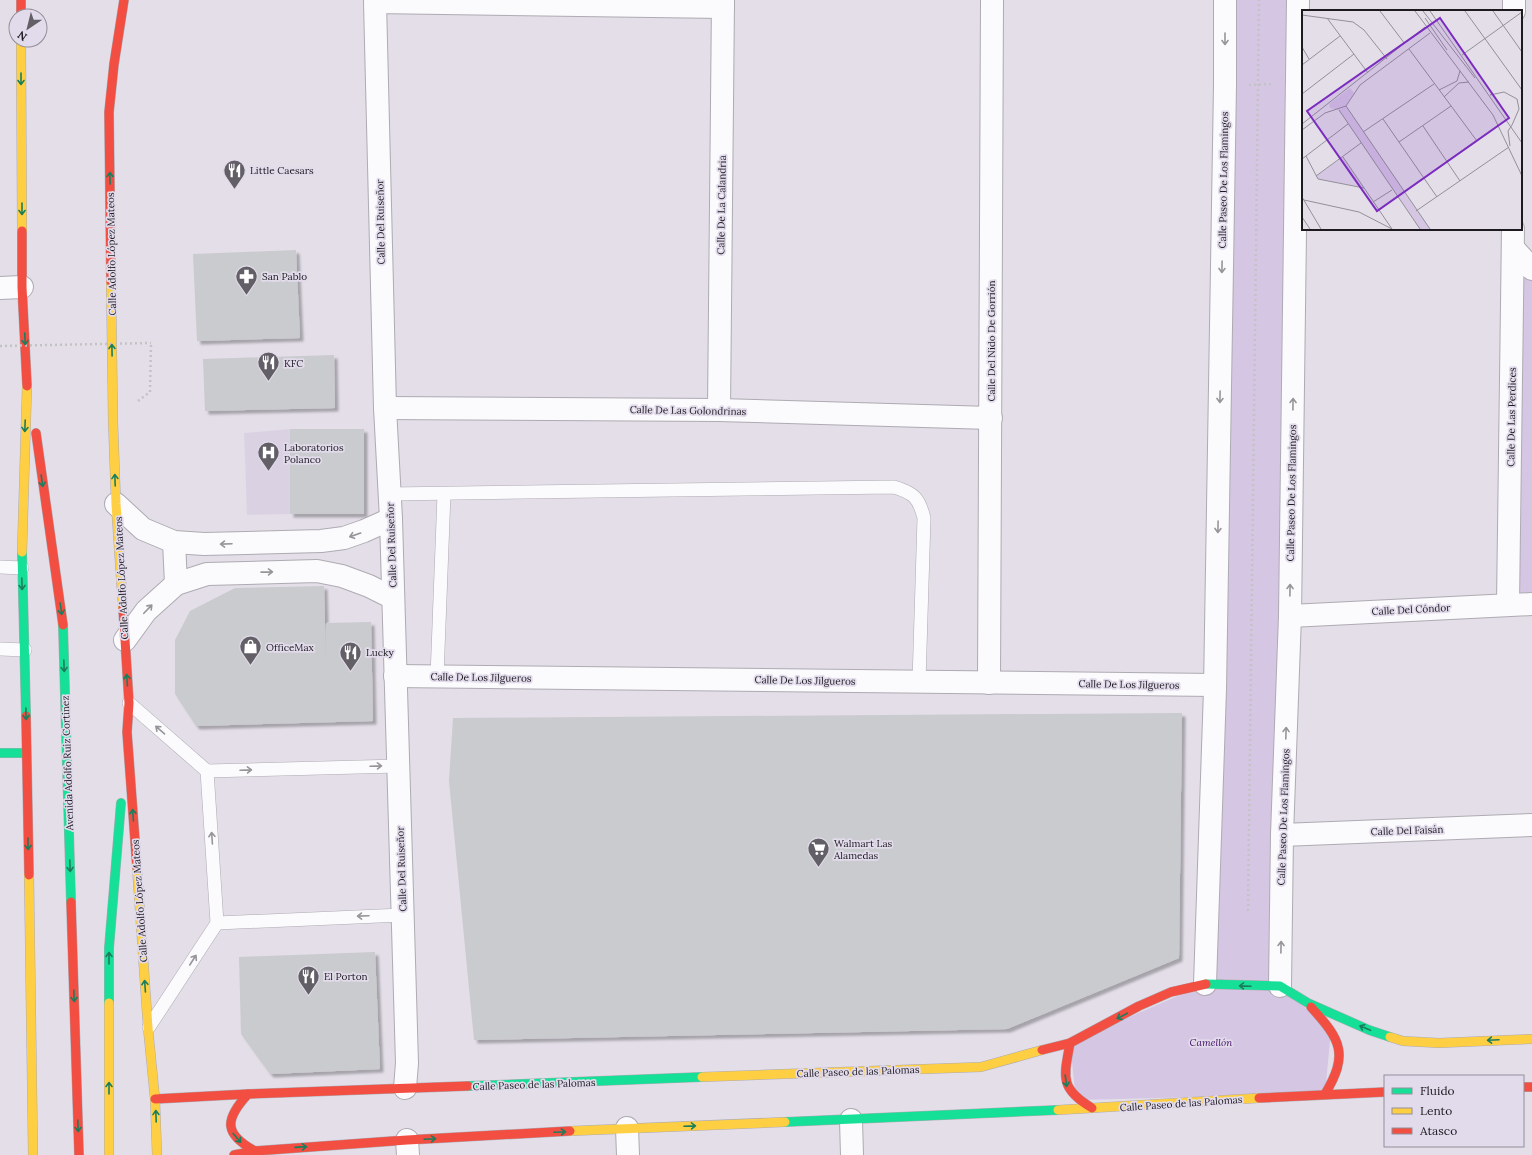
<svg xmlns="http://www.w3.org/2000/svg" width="1532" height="1155" font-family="Lora,serif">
  <defs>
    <filter id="shadow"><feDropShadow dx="3.5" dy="3.5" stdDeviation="1" flood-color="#0004"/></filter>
  </defs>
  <rect width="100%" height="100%" fill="#e3dee8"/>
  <!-- built -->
  <polygon fill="#dad2e3" points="290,429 290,514 247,515 244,433"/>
  <!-- green -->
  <g fill="#d5c6e4">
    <polygon points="1225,0 1298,0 1280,986 1331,1030 1325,1094 1076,1100 1070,1043 1205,984"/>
    <polygon points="1513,248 1532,269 1532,604 1508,604"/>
  </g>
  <!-- building -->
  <g fill="#cacbce" filter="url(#shadow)">
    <polygon points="296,250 300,338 197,341 193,254"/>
    <polygon points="334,355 335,408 205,411 203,359"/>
    <rect x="290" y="429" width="74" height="85"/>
    <polygon points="324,586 326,659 326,623 371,622 373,721 196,726 175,694 175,640 190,611 235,588"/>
    <polygon points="1182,713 1179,958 1007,1029 474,1040 449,781 453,718"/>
    <polygon points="375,952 380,1069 270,1074 241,1034 239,957"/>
  </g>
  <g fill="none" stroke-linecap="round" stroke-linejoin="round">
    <defs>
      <g id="lane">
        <path d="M 390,494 C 558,493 726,490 894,487 C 914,493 919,498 924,518 L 919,682"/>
        <polyline points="0,567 22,568"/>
        <polyline points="0,649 25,650"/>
        <polyline points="437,677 444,494"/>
        <polyline points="129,703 207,771 217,923 149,1027"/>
        <polyline points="207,771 398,766"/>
        <polyline points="217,923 402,915"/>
      </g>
      <g id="street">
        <polyline points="1514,11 1514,0"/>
        <polyline points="1513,248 1532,269"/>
        <polyline points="0,288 22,287"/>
        <polyline points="385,408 719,410 991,418"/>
        <polyline points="719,410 723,0"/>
        <polyline points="116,504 143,529 174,542 204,544 321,541 344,538 364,531 391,519"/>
        <polyline points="174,542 176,584"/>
        <polyline points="1508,604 1513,229"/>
        <polyline points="1290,616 1532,604"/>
        <polyline points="125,640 146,611 176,584 207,574 317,571 342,576 369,586 393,598"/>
        <polyline points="395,676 1215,685"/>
        <polyline points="989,683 992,0"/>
        <polyline points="1282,835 1532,825"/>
        <polyline points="1205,984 1215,689 1225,85 1225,0"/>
        <polyline points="1280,986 1282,835 1290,616 1298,0"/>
        <polyline points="405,1088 407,1063 391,519 385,408 375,2 723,7"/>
        <polyline points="851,1120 852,1155"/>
        <polyline points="627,1128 628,1155"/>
        <polyline points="407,1140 408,1155"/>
      </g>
      <g id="fast">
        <polyline points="22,552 26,716"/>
        <polyline points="63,625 71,902"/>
        <polyline points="0,753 26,753"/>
        <polyline points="1206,984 1280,986 1308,1003 1369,1030 1390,1037"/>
        <polyline points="109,1003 109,948 121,803"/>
        <polyline points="468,1086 702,1077"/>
        <polyline points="785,1122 1058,1110"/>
      </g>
      <g id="slow">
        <polyline points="21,40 22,231"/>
        <polyline points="111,282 113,421 116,504 123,608"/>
        <polyline points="22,552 27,386"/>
        <polyline points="137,868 148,1028 155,1099 157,1155"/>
        <polyline points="29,875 33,1155"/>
        <polyline points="109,1003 109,1155"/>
        <polyline points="1390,1037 1403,1041 1439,1043 1532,1039"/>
        <polyline points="702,1077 981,1067 1042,1050"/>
        <polyline points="1058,1110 1259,1098"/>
        <polyline points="570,1131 785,1122"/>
      </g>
      <g id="jam">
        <polyline points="21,0 21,16"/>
        <polyline points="22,231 22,287 27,386"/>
        <polyline points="111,282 109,112 114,64 124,0"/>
        <polyline points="36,433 63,625"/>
        <polyline points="123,608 129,703 127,732 137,868"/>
        <polyline points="26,716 29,875"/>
        <polyline points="71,902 79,1155"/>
        <path d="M 1311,1007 C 1341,1040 1349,1054 1325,1094"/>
        <path d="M 1070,1043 C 1064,1077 1059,1088 1092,1108"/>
        <polyline points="1042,1050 1070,1043 1139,1006 1171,992 1206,984"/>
        <polyline points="1523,1087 1532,1087"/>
        <path d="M 248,1094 C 224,1120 224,1134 255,1151"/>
        <polyline points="1259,1098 1385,1092"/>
        <polyline points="155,1099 248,1094 468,1086"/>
        <polyline points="234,1155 255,1151 407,1140 570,1131"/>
      </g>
    </defs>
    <!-- lane casing -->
    <use href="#lane" stroke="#aeabb2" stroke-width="14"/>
    <!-- street casing -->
    <use href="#street" stroke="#aeabb2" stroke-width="24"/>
    <!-- fast casing -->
    <use href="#fast" stroke="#aeabb2" stroke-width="10"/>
    <!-- slow casing -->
    <use href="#slow" stroke="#aeabb2" stroke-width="10"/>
    <!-- jam casing -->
    <use href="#jam" stroke="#aeabb2" stroke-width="10"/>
    <!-- path -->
    <g stroke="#c3c3c5" stroke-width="2.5" stroke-dasharray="2 3" stroke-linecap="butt">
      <polyline points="1249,85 1272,84"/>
      <polyline points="138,401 150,392 151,343"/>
      <polyline points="1248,911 1259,0"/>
    </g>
    <!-- lane -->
    <use href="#lane" stroke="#fbfafc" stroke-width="13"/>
    <!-- street -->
    <use href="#street" stroke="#fbfafc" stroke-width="22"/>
    <!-- fast -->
    <use href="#fast" stroke="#16e098" stroke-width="9"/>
    <!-- slow -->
    <use href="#slow" stroke="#ffcf43" stroke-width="9"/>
    <!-- jam -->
    <use href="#jam" stroke="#f24e42" stroke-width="9"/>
    <!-- path-bridge -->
    <polyline stroke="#c3c3c5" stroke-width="2.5" stroke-dasharray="2 3" stroke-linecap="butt" points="0,346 151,343"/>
  </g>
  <!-- one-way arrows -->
  <defs><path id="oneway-shaft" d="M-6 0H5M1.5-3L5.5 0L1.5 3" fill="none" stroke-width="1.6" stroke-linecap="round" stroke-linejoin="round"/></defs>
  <g stroke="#979599">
    <use href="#oneway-shaft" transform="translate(1225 39) rotate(90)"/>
    <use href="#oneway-shaft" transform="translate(1222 267) rotate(91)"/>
    <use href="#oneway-shaft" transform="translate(1220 397) rotate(91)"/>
    <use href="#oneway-shaft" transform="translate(1293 404) rotate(-89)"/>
    <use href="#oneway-shaft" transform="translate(1218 527) rotate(91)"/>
    <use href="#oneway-shaft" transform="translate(355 535) rotate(161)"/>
    <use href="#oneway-shaft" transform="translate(226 544) rotate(178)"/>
    <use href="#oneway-shaft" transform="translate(267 572) rotate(-1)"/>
    <use href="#oneway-shaft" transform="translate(1290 590) rotate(-89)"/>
    <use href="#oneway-shaft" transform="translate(148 609) rotate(-46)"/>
    <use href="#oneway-shaft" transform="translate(160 730) rotate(-139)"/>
    <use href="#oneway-shaft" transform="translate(1286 733) rotate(-88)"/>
    <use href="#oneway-shaft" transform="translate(376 766) rotate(-2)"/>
    <use href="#oneway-shaft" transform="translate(246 770) rotate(-2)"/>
    <use href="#oneway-shaft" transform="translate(212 838) rotate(-94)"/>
    <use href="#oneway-shaft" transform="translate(363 916) rotate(178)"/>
    <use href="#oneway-shaft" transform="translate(1281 947) rotate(-89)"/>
    <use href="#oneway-shaft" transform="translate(193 960) rotate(-57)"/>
  </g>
  <g stroke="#1a7d5c">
    <use href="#oneway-shaft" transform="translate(21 79) rotate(90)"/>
    <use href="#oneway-shaft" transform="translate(110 178) rotate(-91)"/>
    <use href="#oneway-shaft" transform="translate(22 209) rotate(90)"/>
    <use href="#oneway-shaft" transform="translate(25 339) rotate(87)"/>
    <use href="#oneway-shaft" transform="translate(112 350) rotate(-91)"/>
    <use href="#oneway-shaft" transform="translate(25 426) rotate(92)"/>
    <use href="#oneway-shaft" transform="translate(115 480) rotate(-92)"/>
    <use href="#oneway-shaft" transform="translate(42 481) rotate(82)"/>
    <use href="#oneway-shaft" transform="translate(22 584) rotate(88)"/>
    <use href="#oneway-shaft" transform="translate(61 609) rotate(82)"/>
    <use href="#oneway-shaft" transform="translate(64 666) rotate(88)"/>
    <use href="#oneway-shaft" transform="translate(127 680) rotate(-94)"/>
    <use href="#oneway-shaft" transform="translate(26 714) rotate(89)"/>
    <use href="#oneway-shaft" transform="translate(133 815) rotate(-94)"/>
    <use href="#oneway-shaft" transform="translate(28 844) rotate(89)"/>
    <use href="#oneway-shaft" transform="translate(70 866) rotate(88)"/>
    <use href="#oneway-shaft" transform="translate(109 958) rotate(-90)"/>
    <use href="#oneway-shaft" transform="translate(145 986) rotate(-94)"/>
    <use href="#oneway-shaft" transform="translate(1245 986) rotate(-178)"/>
    <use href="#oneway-shaft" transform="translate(74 996) rotate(88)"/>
    <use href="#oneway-shaft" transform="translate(1122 1016) rotate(152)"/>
    <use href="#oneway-shaft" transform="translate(1365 1028) rotate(-157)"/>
    <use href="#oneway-shaft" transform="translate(1493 1040) rotate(177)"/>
    <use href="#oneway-shaft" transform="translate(1066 1081) rotate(82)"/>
    <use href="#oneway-shaft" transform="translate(109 1088) rotate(-90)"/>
    <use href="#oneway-shaft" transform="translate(156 1116) rotate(-92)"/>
    <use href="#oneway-shaft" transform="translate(78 1126) rotate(88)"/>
    <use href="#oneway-shaft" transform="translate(690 1126) rotate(-2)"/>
    <use href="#oneway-shaft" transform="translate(560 1132) rotate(-3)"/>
    <use href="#oneway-shaft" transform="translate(237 1138) rotate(50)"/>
    <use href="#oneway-shaft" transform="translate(430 1139) rotate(-3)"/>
    <use href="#oneway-shaft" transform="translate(301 1147) rotate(-4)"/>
  </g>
  <!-- icons -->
  <defs>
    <symbol id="restaurant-pin" viewBox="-11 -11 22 30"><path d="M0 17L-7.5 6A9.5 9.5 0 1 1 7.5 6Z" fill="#625f66" stroke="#e2dbeb"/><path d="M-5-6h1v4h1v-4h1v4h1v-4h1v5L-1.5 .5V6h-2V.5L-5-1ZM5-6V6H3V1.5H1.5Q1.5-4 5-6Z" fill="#fff"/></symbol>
    <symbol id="pharmacy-pin" viewBox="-11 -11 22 30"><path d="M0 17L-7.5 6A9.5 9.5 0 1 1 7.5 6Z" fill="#625f66" stroke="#e2dbeb"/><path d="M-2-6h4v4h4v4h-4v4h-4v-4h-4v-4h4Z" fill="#fff"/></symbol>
    <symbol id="hospital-pin" viewBox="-11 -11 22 30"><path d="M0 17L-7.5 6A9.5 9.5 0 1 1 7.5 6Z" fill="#625f66" stroke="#e2dbeb"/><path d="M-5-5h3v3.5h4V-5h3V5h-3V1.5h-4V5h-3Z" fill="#fff"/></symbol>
    <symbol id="shop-pin" viewBox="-11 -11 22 30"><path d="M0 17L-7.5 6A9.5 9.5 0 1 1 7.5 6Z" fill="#625f66" stroke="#e2dbeb"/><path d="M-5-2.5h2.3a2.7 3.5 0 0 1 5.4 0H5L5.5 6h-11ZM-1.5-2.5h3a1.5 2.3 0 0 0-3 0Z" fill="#fff"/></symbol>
    <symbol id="supermarket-pin" viewBox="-11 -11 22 30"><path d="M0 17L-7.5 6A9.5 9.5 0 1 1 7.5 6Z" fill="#625f66" stroke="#e2dbeb"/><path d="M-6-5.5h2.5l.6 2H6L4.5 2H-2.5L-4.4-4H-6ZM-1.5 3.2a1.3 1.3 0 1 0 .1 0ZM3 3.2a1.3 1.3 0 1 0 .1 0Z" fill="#fff"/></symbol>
  </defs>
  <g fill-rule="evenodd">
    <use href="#restaurant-pin" x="222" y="158" width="25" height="34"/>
    <use href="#pharmacy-pin" x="234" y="264" width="25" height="34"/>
    <use href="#restaurant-pin" x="256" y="350" width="25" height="34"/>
    <use href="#hospital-pin" x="256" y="440" width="25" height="34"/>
    <use href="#shop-pin" x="238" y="634" width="25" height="34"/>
    <use href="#restaurant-pin" x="338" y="640" width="25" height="34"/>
    <use href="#supermarket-pin" x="806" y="836" width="25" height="34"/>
    <use href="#restaurant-pin" x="296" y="964" width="25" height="34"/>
  </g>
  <g text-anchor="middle" stroke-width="3.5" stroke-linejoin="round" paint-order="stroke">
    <!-- poi labels -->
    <g font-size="10" fill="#1d1a20" stroke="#e2dbeb" text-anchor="start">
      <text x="250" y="174">Little Caesars</text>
      <text x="262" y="280">San Pablo</text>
      <text x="284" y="367">KFC</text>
      <text x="284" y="451">Laboratorios<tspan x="284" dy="12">Polanco</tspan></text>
      <text x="266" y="651">OfficeMax</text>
      <text x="366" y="656">Lucky</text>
      <text x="834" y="847">Walmart Las<tspan x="834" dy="12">Alamedas</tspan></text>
      <text x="324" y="980">El Porton</text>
    </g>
    <!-- street labels -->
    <g font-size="10" fill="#1d1a20" stroke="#e2dbeb">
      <text transform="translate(1223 180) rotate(-89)" y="4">Calle Paseo De Los Flamingos</text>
      <text transform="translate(721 205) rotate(-89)" y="4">Calle De La Calandria</text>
      <text transform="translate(380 222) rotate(-91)" y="4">Calle Del Ruiseñor</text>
      <text transform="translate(111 254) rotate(-91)" y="4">Calle Adolfo López Mateos</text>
      <text transform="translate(991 341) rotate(-90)" y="4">Calle Del Nido De Gorrión</text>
      <text transform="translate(688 410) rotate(1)" y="4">Calle De Las Golondrinas</text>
      <text transform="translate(1511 417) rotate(-89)" y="4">Calle De Las Perdices</text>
      <text transform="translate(1291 493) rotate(-89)" y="4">Calle Paseo De Los Flamingos</text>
      <text transform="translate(391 545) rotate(-92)" y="4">Calle Del Ruiseñor</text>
      <text transform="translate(121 578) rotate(-93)" y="4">Calle Adolfo López Mateos</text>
      <text transform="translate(1411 609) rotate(-3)" y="4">Calle Del Cóndor</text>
      <text transform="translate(481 677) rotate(1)" y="4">Calle De Los Jilgueros</text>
      <text transform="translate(805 680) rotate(1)" y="4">Calle De Los Jilgueros</text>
      <text transform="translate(1129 684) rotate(1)" y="4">Calle De Los Jilgueros</text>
      <text transform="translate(67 763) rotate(-92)" y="4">Avenida Adolfo Ruiz Cortinez</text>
      <text transform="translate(1283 817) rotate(-88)" y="4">Calle Paseo De Los Flamingos</text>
      <text transform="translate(1407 830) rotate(-2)" y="4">Calle Del Faisán</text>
      <text transform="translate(401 869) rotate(-92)" y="4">Calle Del Ruiseñor</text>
      <text transform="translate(139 901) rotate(-94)" y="4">Calle Adolfo López Mateos</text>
      <text transform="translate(858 1071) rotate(-2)" y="4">Calle Paseo de las Palomas</text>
      <text transform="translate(534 1084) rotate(-2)" y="4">Calle Paseo de las Palomas</text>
      <text transform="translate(1181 1103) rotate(-4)" y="4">Calle Paseo de las Palomas</text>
    </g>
    <!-- park labels -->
    <g font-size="10" font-style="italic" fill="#431064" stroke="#e2dbeb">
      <text x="1211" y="1046">Camellón</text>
    </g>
  </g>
  <!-- overview -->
  <g transform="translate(1302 10)">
    <rect width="220" height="220" fill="#e3dee8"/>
    <path d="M 48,78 L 52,83 L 44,96 L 128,219 L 118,219 L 37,100 L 28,98 L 27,94 ZM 41,147 L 62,178 L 16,169 L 14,166 Z" fill="#d5c6e4"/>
    <path fill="none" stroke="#949098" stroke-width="1" d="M 78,1 L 103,34M 113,1 L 191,105 L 220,166M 121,1 L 173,68M 128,1 L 220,133M 163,1 L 220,80M 191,1 L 220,42M 0,5 L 51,12 L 62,20 L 85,49M 25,8 L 66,63M 123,8 L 145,40M 0,37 L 7,49M 107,39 L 175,131 L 145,151M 160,45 L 220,2M 0,55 L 38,26M 137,80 L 155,71 L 158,61M 0,84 L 52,44M 188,85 L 202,82 L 215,89 L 217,99 L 210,115M 142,87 L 157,73 L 167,72M 44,96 L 128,219M 37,100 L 118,219M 81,109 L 135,187M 0,114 L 123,17M 121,116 L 158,171M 0,120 L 23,103 L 44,96 L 58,75 L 128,23M 61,122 L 132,74M 97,132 L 149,96M 208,136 L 206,121 L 210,115M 4,146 L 16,169 L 62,178M 41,147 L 90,219M 0,149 L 46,114M 14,166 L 59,133M 0,187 L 19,219M 2,190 L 57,202 L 90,219M 71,192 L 90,180M 114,201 L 207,137M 0,207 L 8,219"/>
    <path fill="#7b2cbf" fill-opacity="0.15" stroke="#7b2cbf" stroke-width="2" d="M 138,8 L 207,108 L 75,201 L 5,101 Z"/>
    <rect width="220" height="220" fill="none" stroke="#1d1a20" stroke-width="2"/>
  </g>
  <!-- legend -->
  <rect x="1384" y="1075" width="140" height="72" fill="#e2dbeb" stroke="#938e9a"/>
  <rect x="1392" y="1088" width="20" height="6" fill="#16e098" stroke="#938e9a"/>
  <text x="1420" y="1095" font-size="12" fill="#1d1a20">Fluido</text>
  <rect x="1392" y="1108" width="20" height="6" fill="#ffcf43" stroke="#938e9a"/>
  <text x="1420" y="1115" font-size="12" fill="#1d1a20">Lento</text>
  <rect x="1392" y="1128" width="20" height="6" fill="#f24e42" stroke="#938e9a"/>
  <text x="1420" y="1135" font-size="12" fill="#1d1a20">Atasco</text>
  <!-- north arrow -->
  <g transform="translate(28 28) rotate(215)"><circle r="19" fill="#e2dbeb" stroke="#938e9a"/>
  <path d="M0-3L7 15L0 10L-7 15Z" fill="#625f66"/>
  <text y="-6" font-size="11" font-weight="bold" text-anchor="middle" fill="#1d1a20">N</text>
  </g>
</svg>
